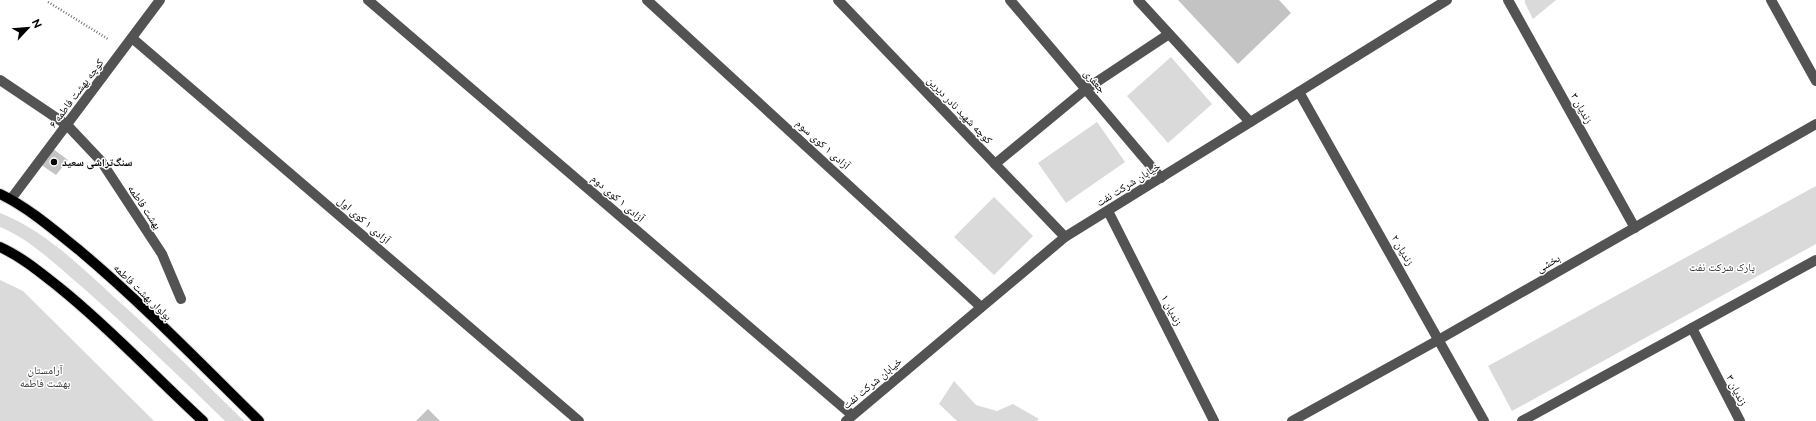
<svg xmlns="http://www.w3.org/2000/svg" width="1816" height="421" font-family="Raleway,'Noto Naskh Arabic',sans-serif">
  <rect width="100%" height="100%" fill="#fff"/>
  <!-- green -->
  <g fill="#dadada">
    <polygon points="1525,0 1556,0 1533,19 1525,3"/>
    <polygon points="1171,57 1212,104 1168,143 1127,96"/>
    <polygon points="1097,122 1125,162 1066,203 1038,163"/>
    <polygon points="1816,186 1816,244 1512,411 1488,366"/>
    <polygon points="994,197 1033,236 994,275 954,237"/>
    <path d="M 0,213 C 45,231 79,265 114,297 C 159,337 201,379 244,421 L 225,421 C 178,375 130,329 81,286 C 56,265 30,239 0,227 Z"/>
    <polygon points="0,280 23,291 154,421 0,421"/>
    <polygon points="954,381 976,405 997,411 1013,404 1039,419 1037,421 957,421 939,404"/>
  </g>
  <!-- building -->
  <g fill="#c3c3c3">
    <polygon points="1178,0 1279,0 1291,13 1238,64"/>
    <polygon points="52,148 68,160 56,175 40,164"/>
    <polygon points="428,409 440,421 416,421"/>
  </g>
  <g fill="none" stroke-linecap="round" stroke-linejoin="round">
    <defs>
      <g id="major">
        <path d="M 0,194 C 29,208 54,230 79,250 C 142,303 200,363 259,421"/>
        <path d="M 0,247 C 22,257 41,273 60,288 C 111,329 155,377 203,421"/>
      </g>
    </defs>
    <!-- major casing -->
    <use href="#major" stroke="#dbdbdb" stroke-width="12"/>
    <!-- path -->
    <polyline stroke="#757575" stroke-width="2.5" stroke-dasharray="1 2" stroke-linecap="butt" points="48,2 108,39"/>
    <!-- minor -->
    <g stroke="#535353" stroke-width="10">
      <polyline points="368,0 852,415"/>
      <polyline points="647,0 981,307"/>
      <polyline points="838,0 1065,237"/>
      <polyline points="1010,0 1161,178"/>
      <polyline points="1138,0 1250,122"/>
      <polyline points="1508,0 1635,228"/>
      <polyline points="1771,0 1816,81"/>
      <polyline points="132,38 579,421"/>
      <polyline points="0,80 67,125 101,161 162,254 181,299"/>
      <polyline points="1299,92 1484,421"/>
      <polyline points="995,164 1086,89 1169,34"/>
      <polyline points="11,199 160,0"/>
      <polyline points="1108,211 1214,421"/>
      <polyline points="1692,328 1740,421"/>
      <polyline points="846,421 1065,237 1447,0"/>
      <polyline points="1292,421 1440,339 1816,124"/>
      <polyline points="1522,421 1816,260"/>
    </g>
    <!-- major -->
    <use href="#major" stroke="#000" stroke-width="10"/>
  </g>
  <!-- markers -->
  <circle fill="#000" stroke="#fff" stroke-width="1.5" cx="54" cy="162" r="4"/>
  <g text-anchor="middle" stroke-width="3" stroke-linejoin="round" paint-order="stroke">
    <!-- street labels -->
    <g font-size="11" fill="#000" stroke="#fff">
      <text transform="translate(1095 81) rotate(50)" y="4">جعفری</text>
      <text transform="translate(76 93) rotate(-53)" y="4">کوچه بهشت فاطمه ۶</text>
      <text transform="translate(1582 108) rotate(61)" y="4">زندیان ۳</text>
      <text transform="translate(960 110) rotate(46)" y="4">کوچه شهید نادر دیرین</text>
      <text transform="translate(823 144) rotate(42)" y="4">آزادی ۱ کوی سوم</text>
      <text transform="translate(1128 184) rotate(-32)" y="4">خیابان شرکت نفت</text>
      <text transform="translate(618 198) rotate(41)" y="4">آزادی ۱ کوی دوم</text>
      <text transform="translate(145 207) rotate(56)" y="4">بهشت فاطمه</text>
      <text transform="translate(364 220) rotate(41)" y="4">آزادی ۱ کوی اول</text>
      <text transform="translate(1403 250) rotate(60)" y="4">زندیان ۲</text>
      <text transform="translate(1548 263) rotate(-30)" y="4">بخشی</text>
      <text transform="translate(143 292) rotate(44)" y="4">بولوار بهشت فاطمه</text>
      <text transform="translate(1172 310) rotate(63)" y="4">زندیان ۱</text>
      <text transform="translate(872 383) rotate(-40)" y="4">خیابان شرکت نفت</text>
      <text transform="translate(1737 390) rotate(63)" y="4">زندیان ۳</text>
    </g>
    <!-- poi labels -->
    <g font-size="11" font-weight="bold" fill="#000" stroke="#fff" text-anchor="start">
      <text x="62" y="166">سنگ‌تراشی سعید</text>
    </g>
    <!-- park labels -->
    <g font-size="11" fill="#313131" stroke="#fff">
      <text x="1722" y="271">پارک شرکت نفت</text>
      <text x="45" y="374">آرامستان<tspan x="45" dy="13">بهشت فاطمه</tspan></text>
    </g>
  </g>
  <!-- north arrow -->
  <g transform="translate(28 28) rotate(64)" stroke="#ffffff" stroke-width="3" paint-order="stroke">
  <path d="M0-3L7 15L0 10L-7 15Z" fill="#000000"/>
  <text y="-6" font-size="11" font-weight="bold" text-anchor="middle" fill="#000000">N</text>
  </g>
</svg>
